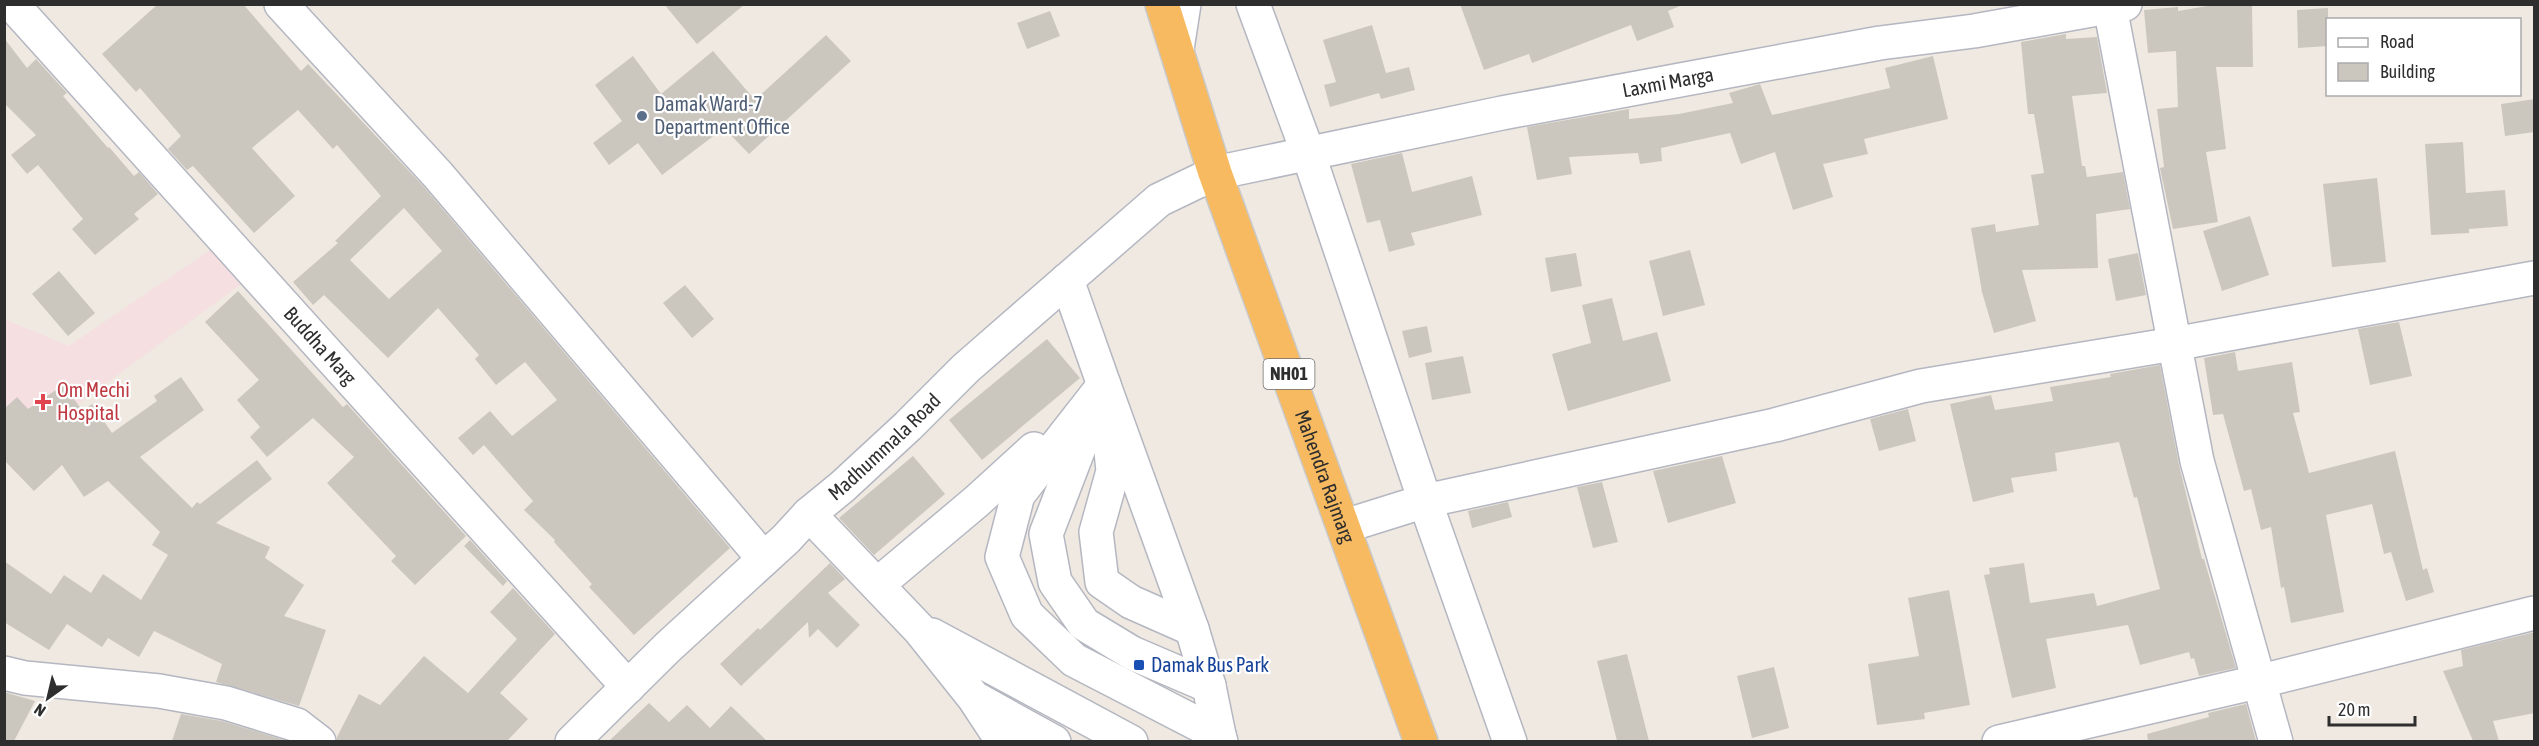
<svg xmlns="http://www.w3.org/2000/svg" width="2539" height="746" font-family="'Asap Condensed',sans-serif">
  <rect width="100%" height="100%" fill="#efe9e1"/>
  <!-- medical -->
  <polygon fill="#f5dfe0" points="213,248 245,281 5,458 4,319 69,346"/>
  <!-- building -->
  <g fill="#cbc7bf" fill-rule="evenodd">
    <path d="M 158,4 L 243,4 L 301,71 L 308,64 L 424,187 L 730,548 L 634,635 L 589,587 L 592,584 L 554,542 L 555,540 L 524,510 L 533,501 L 484,445 L 473,455 L 458,438 L 490,411 L 512,436 L 557,400 L 525,362 L 496,385 L 475,359 L 479,355 L 438,308 L 388,358 L 324,295 L 313,305 L 293,282 L 338,243 L 335,241 L 381,196 L 337,145 L 333,149 L 298,110 L 252,148 L 295,196 L 254,233 L 193,166 L 187,170 L 168,149 L 181,136 L 140,88 L 136,92 L 102,54 ZM 404,208 L 442,251 L 389,299 L 350,260 Z"/>
    <polygon points="664,4 745,4 697,44"/>
    <polygon points="1460,4 1679,4 1680,6 1668,11 1674,27 1637,41 1631,25 1532,63 1529,54 1484,70"/>
    <polygon points="2219,4 2252,4 2253,67 2216,67 2226,149 2206,152 2218,222 2173,229 2160,168 2164,167 2157,109 2178,107 2176,51 2148,53 2144,10 2178,7 2178,11"/>
    <polygon points="2328,8 2328,46 2298,48 2297,10"/>
    <polygon points="1050,11 1060,36 1027,49 1017,23"/>
    <polygon points="1372,25 1386,73 1409,67 1415,90 1381,99 1379,93 1330,107 1324,85 1336,82 1323,40"/>
    <polygon points="2066,34 2066,39 2097,37 2107,93 2072,96 2082,166 2085,166 2087,177 2123,172 2130,209 2096,214 2098,268 2022,270 2036,321 1994,333 1982,292 1971,228 1995,224 1996,232 2039,225 2031,175 2044,173 2034,114 2028,114 2021,42"/>
    <polygon points="826,35 851,61 749,154 724,128 662,175 638,143 609,165 593,143 622,121 595,85 633,56 661,94 713,51 755,100"/>
    <polygon points="4,38 27,68 36,59 67,93 63,96 108,148 109,147 134,176 139,172 158,194 134,214 139,219 95,255 72,229 83,219 38,165 27,174 11,155 36,135 4,103"/>
    <polygon points="1933,56 1948,119 1864,139 1868,154 1823,164 1833,197 1793,210 1775,152 1741,164 1730,133 1661,148 1662,161 1640,164 1638,153 1569,157 1572,174 1537,180 1527,127 1629,109 1629,119 1679,114 1733,103 1729,93 1760,84 1772,115 1890,88 1885,68"/>
    <polygon points="2535,99 2535,132 2505,136 2501,104"/>
    <polygon points="2463,142 2466,193 2505,190 2508,226 2469,229 2469,233 2431,235 2425,144"/>
    <polygon points="1402,153 1412,192 1472,176 1482,215 1411,233 1415,245 1389,252 1380,220 1367,223 1351,164"/>
    <polygon points="2377,178 2386,262 2332,267 2323,184"/>
    <polygon points="2250,216 2269,275 2222,291 2203,231"/>
    <polygon points="1690,250 1705,305 1663,316 1649,261"/>
    <polygon points="1576,253 1582,286 1551,292 1545,258"/>
    <polygon points="2138,253 2146,295 2116,301 2108,259"/>
    <polygon points="59,271 95,313 68,336 32,294"/>
    <polygon points="685,285 714,319 692,338 663,303"/>
    <polygon points="238,291 343,407 347,404 466,536 415,585 391,561 396,556 327,483 354,457 313,418 267,457 250,437 260,427 237,400 259,380 205,322"/>
    <polygon points="1612,298 1623,341 1657,332 1671,381 1568,411 1552,354 1591,343 1582,305"/>
    <polygon points="2399,322 2412,376 2370,385 2358,329"/>
    <polygon points="1427,326 1432,352 1409,358 1402,331"/>
    <polygon points="1047,339 1080,378 982,460 949,420"/>
    <polygon points="2235,352 2238,371 2292,362 2300,412 2293,413 2309,473 2395,451 2423,570 2427,568 2434,592 2406,601 2391,552 2384,554 2372,504 2326,515 2344,612 2291,623 2284,587 2281,588 2271,527 2261,530 2251,489 2244,491 2223,414 2213,415 2204,358"/>
    <polygon points="1463,356 1471,393 1432,400 1425,363"/>
    <polygon points="2160,365 2179,465 2202,559 2204,559 2236,668 2199,676 2194,658 2191,659 2189,652 2140,665 2128,625 2046,639 2056,688 2012,698 1984,575 1990,574 1989,568 2024,563 2030,603 2094,593 2097,606 2160,589 2137,497 2134,498 2119,442 2055,453 2057,471 2011,478 2014,492 1973,502 1950,404 1991,395 1995,410 2053,401 2050,387 2111,377 2110,374"/>
    <polygon points="181,377 204,410 140,457 192,508 197,502 200,504 257,460 272,479 216,523 270,547 265,558 304,585 284,616 326,630 299,706 216,682 222,664 154,631 139,657 108,638 102,647 67,624 49,650 4,622 4,561 51,594 64,575 91,593 103,574 141,600 168,555 152,545 160,532 108,481 84,497 62,465 34,491 4,460 4,409 17,397 28,409 63,385 83,411 92,404 112,433 157,401 154,396"/>
    <polygon points="1908,409 1916,441 1879,451 1870,419"/>
    <polygon points="913,456 945,494 874,555 839,518"/>
    <polygon points="1722,456 1736,503 1668,523 1653,471"/>
    <polygon points="1602,482 1618,542 1593,548 1577,487"/>
    <polygon points="1508,502 1512,517 1472,528 1468,511"/>
    <polygon points="470,540 507,581 503,586 464,546"/>
    <polygon points="830,563 845,579 828,593 860,625 837,648 818,629 809,638 808,622 741,686 720,664 758,628 760,630"/>
    <polygon points="513,588 555,634 500,693 528,719 507,741 337,741 337,737 359,694 380,705 424,656 468,693 517,639 490,612"/>
    <polygon points="1949,590 1970,705 1924,713 1925,719 1877,725 1868,664 1919,656 1908,598"/>
    <polygon points="2535,632 2535,713 2493,721 2499,741 2473,741 2443,671 2463,666 2461,650"/>
    <polygon points="1627,654 1649,741 1617,741 1597,661"/>
    <polygon points="1774,667 1789,728 1752,738 1737,676"/>
    <polygon points="4,692 35,701 14,741 4,741"/>
    <polygon points="649,703 669,722 687,705 710,728 731,706 767,741 609,741"/>
    <polygon points="2246,704 2256,741 2148,741 2147,734 2209,717 2208,713"/>
    <polygon points="181,714 222,721 287,741 172,741"/>
  </g>
  <g fill="none" stroke-linecap="round" stroke-linejoin="round">
    <defs>
      <g id="minor">
        <path id="s1" d="M 12,4 L 628,687"/>
        <polyline points="281,4 438,175 764,559"/>
        <polyline points="1253,4 1308,153 1425,501 1510,742"/>
        <polyline points="2110,7 2197,461 2276,742"/>
        <polyline points="1177,49 1184,4"/>
        <path id="s2" d="M 1215,173 L 1502,113 L 1880,43 L 1974,31 L 2125,4"/>
        <polyline points="1067,280 1104,385 1018,495 1002,557 1027,615 1074,660 1219,735 1221,742"/>
        <polyline points="1104,385 1192,629 1209,686"/>
        <polyline points="1091,417 1046,534 1055,582 1084,624 1132,653 1209,686 1219,735"/>
        <polyline points="1109,431 1113,471 1096,532 1102,582 1131,602 1192,629"/>
        <polyline points="809,514 919,629 974,698 1003,742"/>
        <polyline points="1345,526 1425,501 1775,425 1921,386 2174,344 2534,278"/>
        <polyline points="877,585 977,501 1034,449"/>
        <polyline points="932,635 1131,742"/>
        <polyline points="4,673 25,678 159,691 226,703 297,725 319,742"/>
        <polyline points="978,700 1054,742"/>
        <polyline points="1999,742 2257,682 2534,613"/>
      </g>
      <g id="tertiary">
        <path id="s3" d="M 572,742 L 667,648 L 786,539 L 809,514 L 842,487 L 908,426 L 966,368 L 1159,200 L 1215,173"/>
      </g>
      <g id="trunk">
        <path id="s4" d="M 1162,4 L 1215,173 L 1421,742"/>
      </g>
    </defs>
    <!-- minor casing -->
    <use href="#minor" stroke="#b4b7c1" stroke-width="36"/>
    <!-- tertiary casing -->
    <use href="#tertiary" stroke="#b4b7c1" stroke-width="36"/>
    <!-- trunk casing -->
    <use href="#trunk" stroke="#c9c9c9" stroke-width="36"/>
    <!-- minor -->
    <use href="#minor" stroke="#fff" stroke-width="33"/>
    <!-- tertiary -->
    <use href="#tertiary" stroke="#fff" stroke-width="33"/>
    <!-- trunk -->
    <use href="#trunk" stroke="#f8ba60" stroke-width="33"/>
  </g>
  <!-- markers -->
  <circle fill="#5c6f8a" stroke="#fff" stroke-width="2" cx="642" cy="116" r="6"/>
  <path fill="#e0444e" stroke="#fff" stroke-width="2" d="M40 393h6v6h6v6h-6v6h-6v-6h-6v-6h6z"/>
  <rect fill="#1a4fb4" stroke="#fff" stroke-width="2" x="1133" y="659" width="12" height="12" rx="3"/>
  <g text-anchor="middle" stroke-width="4.5" stroke-linejoin="round" paint-order="stroke">
    <!-- shield labels -->
    <rect fill="#fff" stroke="#6d6d6d" stroke-width="1.5" x="1263.5" y="359" width="51" height="30" rx="4.5"/>
    <g font-size="18" font-weight="bold" fill="#2e2e2e">
      <text x="1289" y="380">NH01</text>
    </g>
    <!-- street labels -->
    <g font-size="20" fill="#2e2e2e" stroke="#fff">
      <text dy="7" stroke="none"><textPath href="#s2" startOffset="462">Laxmi Marga</textPath></text>
      <text dy="7" stroke="none"><textPath href="#s1" startOffset="460">Buddha Marg</textPath></text>
      <text dy="7" stroke="none"><textPath href="#s3" startOffset="430">Madhummala Road</textPath></text>
      <text dy="7" stroke="none"><textPath href="#s4" startOffset="500">Mahendra Rajmarg</textPath></text>
    </g>
    <!-- service labels -->
    <g font-size="20" fill="#4e5e75" stroke="#fff" text-anchor="start">
      <text x="654" y="111">Damak Ward-7<tspan x="654" dy="23">Department Office</tspan></text>
    </g>
    <!-- health labels -->
    <g font-size="20" fill="#be3a42" stroke="#fff" text-anchor="start">
      <text x="57" y="397">Om Mechi<tspan x="57" dy="23">Hospital</tspan></text>
    </g>
    <!-- transit labels -->
    <g font-size="20" fill="#164399" stroke="#fff" text-anchor="start">
      <text x="1151" y="672">Damak Bus Park</text>
    </g>
  </g>
  <!-- border -->
  <rect width="2539" height="746" fill="none" stroke="#2e2e2e" stroke-width="12"/>
  <!-- legend -->
  <rect x="2326" y="18" width="195" height="78" fill="#ffffff" stroke="#ababab" stroke-width="1.5"/>
  <rect x="2338" y="38" width="30" height="9" fill="#ffffff" stroke="#ababab" stroke-width="1.5"/>
  <text x="2380" y="48" font-size="18" fill="#2e2e2e">Road</text>
  <rect x="2338" y="63" width="30" height="18" fill="#cbc7bf" stroke="#ababab" stroke-width="1.5"/>
  <text x="2380" y="78" font-size="18" fill="#2e2e2e">Building</text>
  <!-- north arrow -->
  <g transform="translate(48 698) rotate(214)" stroke="#ffffff" stroke-width="4.5" paint-order="stroke">
  <path d="M0-4.5L10 22L0 15L-10 22Z" fill="#2e2e2e"/>
  <text y="-9" font-size="16" font-weight="bold" text-anchor="middle" fill="#2e2e2e">N</text>
  </g>
  <!-- scale -->
  <path d="M2329 716v9h86v-9" fill="none" stroke="#2e2e2e" stroke-width="3"/>
  <text x="2338" y="716" font-size="18" fill="#2e2e2e" stroke="#ffffff" stroke-width="4.5" paint-order="stroke">20 m</text>
</svg>
